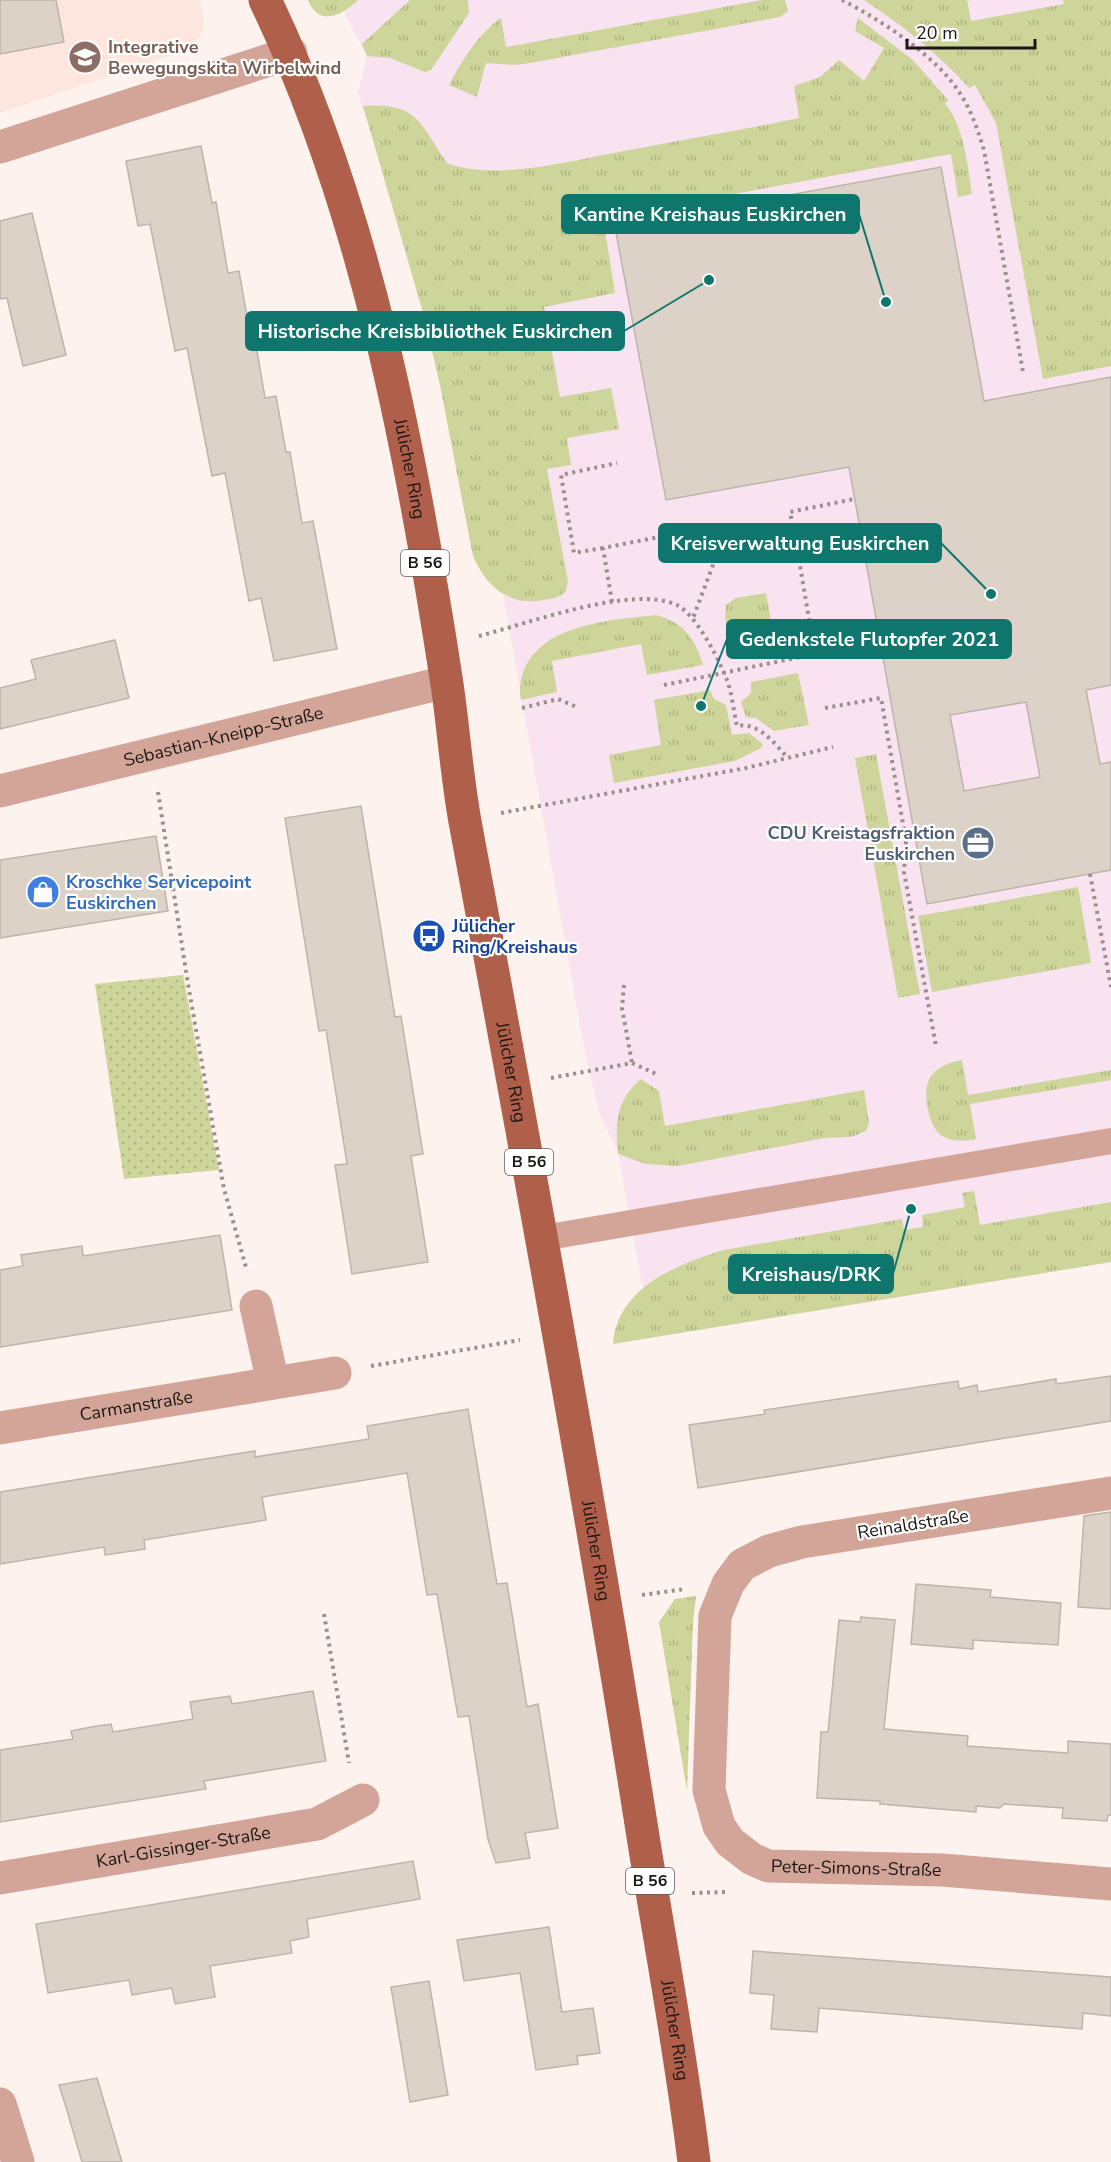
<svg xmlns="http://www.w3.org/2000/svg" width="1111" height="2162" viewBox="0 0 1111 2162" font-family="'Nunito Sans',sans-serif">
<defs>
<pattern id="grass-tufts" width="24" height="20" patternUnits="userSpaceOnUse" patternTransform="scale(1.5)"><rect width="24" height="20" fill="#cdd59a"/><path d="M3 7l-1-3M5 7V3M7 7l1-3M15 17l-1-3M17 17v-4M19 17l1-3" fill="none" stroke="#afb684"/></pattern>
<pattern id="park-dots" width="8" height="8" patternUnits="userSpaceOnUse" patternTransform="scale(1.5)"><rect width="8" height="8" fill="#cdd59a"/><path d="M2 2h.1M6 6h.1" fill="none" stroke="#afb684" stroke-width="1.8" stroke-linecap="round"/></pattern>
</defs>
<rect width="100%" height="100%" fill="#fdf2ed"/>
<!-- commercial -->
<path fill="#f9e3f1" d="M358 0H1111V1262L613 1344 620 1319 643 1289 618 1154 598 1109 583 1042 503 594 486 580 473 556 440 385 422 309 395 210 358 92 367 56 344 13Z"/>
<!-- built -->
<path fill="#fce6dd" d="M0 0H200L204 25 201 35 189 49 0 113Z"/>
<!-- grass -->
<g fill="url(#grass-tufts)">
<path d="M308 0H358C343 15 319 28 308 0Z"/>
<path d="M410 0H468L469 13 431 70 425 72 390 58 367 56 362 44Z"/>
<path d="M762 0H785L788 11 780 17 530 63 515 65 486 63 477 97 449 85C462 61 477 35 501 18L506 47Z"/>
<path d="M864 0H967L971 21 1064 4 1063 0H1111V366L1043 379 996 123 975 85 969 88C938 53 903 26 864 0Z"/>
<path d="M858 18 913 60 948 100 945 103C965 130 967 162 972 194L958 197 951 154 603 218 615 293 544 307 560 397 611 388 619 429 567 438 571 465 547 469 568 582 565 592C559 598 551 599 543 600 509 607 486 586 473 556L440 385 422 309 363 106C419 102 419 123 447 163 495 182 574 160 624 151 682 140 741 130 799 118L794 86 820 77 839 60 864 81 884 48 855 31Z"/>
<path d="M766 593 776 647 737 651C727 642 724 619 726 605L736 598Z"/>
<path d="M656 615C683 622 695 638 703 665L647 675 641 644 552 661 557 692 521 700C519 691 520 682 523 673 540 624 611 620 656 615Z"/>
<path d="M798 673 809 725 774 731 756 718 746 717 741 702 751 693V682Z"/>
<path d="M710 690 714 699 726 705 732 735 749 733 763 744 761 748 735 761 614 783 609 755 661 745 654 700Z"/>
<path d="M876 754 920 994 898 998 855 758Z"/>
<path d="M1078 887 1091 963 932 992 918 916Z"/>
<path d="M962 1060 968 1095 1111 1070V1080L970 1104 976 1139C948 1144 934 1138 928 1110 922 1080 931 1066 962 1060Z"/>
<path d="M641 1079 659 1091 665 1126 864 1090 869 1123 866 1131 851 1137 824 1138 678 1166 646 1164 618 1154C615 1124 616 1100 641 1079Z"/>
<path d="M974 1191 980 1225 1111 1202V1262L613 1344C617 1287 678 1264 724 1250L902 1219 904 1230 923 1227 922 1215 965 1207 962 1193Z"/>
<path d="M696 1596 693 1622 687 1791 659 1622 675 1599Z"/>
</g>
<!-- park -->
<path fill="url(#park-dots)" d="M183 975 219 1170 124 1179 95 984Z"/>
<!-- building -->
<g fill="#dcd2c8" stroke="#beb4aa" stroke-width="1.5" fill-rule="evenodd">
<path d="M0 0H56L64 42 0 54Z"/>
<path d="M201 146 212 203 216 202 228 273 239 271 249 328 253 327 265 398 276 396 286 452H290L302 523 313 521 337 649 274 661 261 598 249 601 225 473 212 476 187 348 175 351 150 224 138 226 126 161Z"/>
<path d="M941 167 984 401 1111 377V685L1086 690 1100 764 1111 762V870L927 904 849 467 666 500 615 227ZM1026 702 1040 777 964 791 950 715Z"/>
<path d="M32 213 66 355 23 366 7 298 0 299V221Z"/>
<path d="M115 640 129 698 0 729V688L36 679 31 660Z"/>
<path d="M361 806 395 1017 401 1016 423 1154 411 1156 428 1262 352 1274 335 1165 347 1164 326 1030 319 1031 285 818Z"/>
<path d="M156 836 168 911 0 938V860Z"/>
<path d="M220 1235 232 1310 0 1347V1270L23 1266 21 1255 82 1246 83 1256Z"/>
<path d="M1111 1376V1421L698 1488 689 1425 765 1414 764 1410 958 1381 959 1389 977 1385 978 1392 1056 1379V1384Z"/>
<path d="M468 1409 497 1584 507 1583 527 1707 538 1704 558 1828 525 1833 530 1858 496 1863 488 1839 469 1716 458 1717 437 1594 427 1595 407 1473 262 1497 266 1520 144 1540 145 1549 105 1555 104 1547 0 1564V1492L255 1451V1457L369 1439 367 1426Z"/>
<path d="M1111 1512V1609L1078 1607 1084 1516Z"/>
<path d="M916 1584 991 1590 990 1597 1061 1603 1058 1645 973 1640V1649L911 1644Z"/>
<path d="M861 1617 895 1620 884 1729 968 1736 967 1746 1068 1753V1741L1111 1744V1815H1108L1107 1821 1062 1818 1063 1808 1004 1804 1000 1808 976 1806V1812L880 1804V1801L817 1798 821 1732H828L839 1620 860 1622Z"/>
<path d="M313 1691 326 1761 204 1781 206 1789 0 1822V1750L73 1739 71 1731 91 1727 111 1724 113 1732 193 1719 190 1702 230 1696 232 1704Z"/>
<path d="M413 1861 420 1899 307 1919 309 1937 290 1941 292 1953 210 1966 215 1997 175 2004 172 1988 132 1995 129 1980 48 1993 36 1924Z"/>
<path d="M549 1927 562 2012 593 2008 600 2053 577 2056 578 2064 536 2070 520 1973 464 1981 457 1940Z"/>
<path d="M753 1951 1111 1977V2016L1083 2013 1082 2029 819 2008 817 2032 771 2029 774 1995 750 1993Z"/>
<path d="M429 1981 448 2095 410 2102 391 1987Z"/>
<path d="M97 2078 122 2162H82L66 2107 59 2085Z"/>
</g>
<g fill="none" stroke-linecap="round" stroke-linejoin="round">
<!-- path -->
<g stroke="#99908d" stroke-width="4" stroke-dasharray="3 4.5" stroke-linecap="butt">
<path d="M842 0C881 20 938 57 961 95 972 112 978 131 984 150L1023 372"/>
<path d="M603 548 574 553 561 475 617 463"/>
<path d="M716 557 796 542 790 512 854 499"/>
<path d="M612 602 603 548 710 527 716 557 693 618"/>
<path d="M479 636C527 624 632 584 677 605 695 614 716 654 724 673 732 689 733 709 737 726 759 722 774 743 787 757"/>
<path d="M664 685 815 654 796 542 859 530"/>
<path d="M522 708 558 699 579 708"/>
<path d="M825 708 881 698 906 841 904 872 936 1046"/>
<path d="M158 792 188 984 224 1189 247 1271"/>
<path d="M501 813 746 768 833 747"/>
<path d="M1090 874 1111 987"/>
<path d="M624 985 622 1008 632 1063"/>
<path d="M551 1078 632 1063 656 1074"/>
<path d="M371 1366 520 1340"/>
<path d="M642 1595 685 1589"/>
<path d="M324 1614 349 1763"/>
<path d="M692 1893 729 1892"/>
</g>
<!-- lane -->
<path stroke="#d3a598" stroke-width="26" d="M543 1238 1111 1141"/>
<!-- street -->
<g stroke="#d3a598" stroke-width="33">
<path d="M0 147 291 53"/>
<path id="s1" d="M0 791 446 682"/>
<path d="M256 1306 273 1383"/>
<path id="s2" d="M0 1428 335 1373"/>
<path id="s3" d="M1111 1493 802 1542 769 1551 742 1565 728 1584 715 1616 709 1790 719 1826 730 1842 752 1859 768 1866 942 1870 1111 1884"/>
<path id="s4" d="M0 1878 317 1824 363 1800"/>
<path d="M0 2104 18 2162"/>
</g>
<!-- primary -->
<path stroke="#b05f4b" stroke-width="33" id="s5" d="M265 0C366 210 412 455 447 684 454 732 457 780 466 827 527 1155 587 1482 639 1811 657 1928 680 2045 694 2162"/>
</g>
<!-- icons -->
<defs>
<g id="school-disc" transform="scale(1.725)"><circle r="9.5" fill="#8d6e63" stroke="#fff"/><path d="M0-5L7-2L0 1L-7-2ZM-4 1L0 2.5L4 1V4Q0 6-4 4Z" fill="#fff"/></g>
<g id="office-disc" transform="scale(1.725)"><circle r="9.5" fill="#5c6f8a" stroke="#fff"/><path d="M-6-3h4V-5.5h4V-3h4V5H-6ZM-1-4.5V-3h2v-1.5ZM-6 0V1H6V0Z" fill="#fff"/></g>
<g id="shop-disc" transform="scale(1.725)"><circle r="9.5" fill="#3f7fe0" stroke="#fff"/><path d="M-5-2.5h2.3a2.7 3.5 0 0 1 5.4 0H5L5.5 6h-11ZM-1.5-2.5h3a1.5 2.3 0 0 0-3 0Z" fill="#fff"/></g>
<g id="bus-disc" transform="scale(1.725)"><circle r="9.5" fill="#1a4fb4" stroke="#fff"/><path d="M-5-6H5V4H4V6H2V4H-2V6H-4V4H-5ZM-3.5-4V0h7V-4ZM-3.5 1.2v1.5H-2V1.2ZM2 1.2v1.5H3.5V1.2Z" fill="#fff"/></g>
</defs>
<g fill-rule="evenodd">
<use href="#school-disc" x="85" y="57"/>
<use href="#office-disc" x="978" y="843"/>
<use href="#shop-disc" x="43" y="892"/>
<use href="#bus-disc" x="429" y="936"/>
</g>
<g text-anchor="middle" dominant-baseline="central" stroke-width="4.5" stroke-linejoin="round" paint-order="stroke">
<!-- shield labels -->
<g fill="#fff" stroke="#605d5b" stroke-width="1.5">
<rect x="401" y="550" width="48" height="26" rx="4.5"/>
<rect x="505" y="1149" width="48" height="26" rx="4.5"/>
<rect x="626" y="1868" width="48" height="26" rx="4.5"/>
</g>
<g font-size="16" font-weight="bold" fill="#1c1715">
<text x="425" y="563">B 56</text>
<text x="529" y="1162">B 56</text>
<text x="650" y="1881">B 56</text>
</g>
<!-- education labels -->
<g font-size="18" font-weight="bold" fill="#785e54" stroke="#fff" text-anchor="start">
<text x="108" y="47">Integrative<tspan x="108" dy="21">Bewegungskita Wirbelwind</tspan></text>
</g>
<!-- street labels -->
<g font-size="18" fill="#1c1715" stroke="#fff">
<text stroke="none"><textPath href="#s5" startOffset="492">Jülicher Ring</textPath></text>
<text stroke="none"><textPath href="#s1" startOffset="230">Sebastian-Kneipp-Straße</textPath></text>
<text stroke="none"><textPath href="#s5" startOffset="1104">Jülicher Ring</textPath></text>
<text stroke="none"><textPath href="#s2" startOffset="138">Carmanstraße</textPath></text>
<text transform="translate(913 1524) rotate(-9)">Reinaldstraße</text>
<text stroke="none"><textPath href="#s5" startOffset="1590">Jülicher Ring</textPath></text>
<text stroke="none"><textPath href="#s4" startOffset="186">Karl-Gissinger-Straße</textPath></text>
<text stroke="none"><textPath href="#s3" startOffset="800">Peter-Simons-Straße</textPath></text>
<text stroke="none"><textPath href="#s5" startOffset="2076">Jülicher Ring</textPath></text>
</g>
<!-- service labels -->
<g font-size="18" font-weight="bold" fill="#4e5e75" stroke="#fff" text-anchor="end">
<text x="955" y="833">CDU Kreistagsfraktion<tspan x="955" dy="21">Euskirchen</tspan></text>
</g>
<!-- shop labels -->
<g font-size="18" font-weight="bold" fill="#366cbe" stroke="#fff" text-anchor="start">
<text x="66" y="882">Kroschke Servicepoint<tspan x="66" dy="21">Euskirchen</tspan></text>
</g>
<!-- transit labels -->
<g font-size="18" font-weight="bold" fill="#164399" stroke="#fff" text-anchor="start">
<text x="452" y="926">Jülicher<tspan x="452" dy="21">Ring/Kreishaus</tspan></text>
</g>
</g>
<!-- callouts -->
<path fill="none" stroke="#0f766e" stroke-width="2" d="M886 302L859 214M709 280L624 331M991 594L941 543M701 706L727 639M911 1209L893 1274"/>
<g fill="#0f766e" stroke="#fff" stroke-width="2">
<circle cx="886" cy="302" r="6"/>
<circle cx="709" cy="280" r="6"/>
<circle cx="991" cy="594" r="6"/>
<circle cx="701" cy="706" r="6"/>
<circle cx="911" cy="1209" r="6"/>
</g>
<g fill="#0f766e" stroke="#0f766e" stroke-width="2">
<rect x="562" y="195" width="297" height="38" rx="6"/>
<rect x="246" y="312" width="378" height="38" rx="6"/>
<rect x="659" y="524" width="282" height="38" rx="6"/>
<rect x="727" y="620" width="284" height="38" rx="6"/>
<rect x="729" y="1255" width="164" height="38" rx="6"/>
</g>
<g font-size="20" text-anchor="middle" font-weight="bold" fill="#fff">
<text x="710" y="221">Kantine Kreishaus Euskirchen</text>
<text x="435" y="338">Historische Kreisbibliothek Euskirchen</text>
<text x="800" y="550">Kreisverwaltung Euskirchen</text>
<text x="869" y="646">Gedenkstele Flutopfer 2021</text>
<text x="811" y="1281">Kreishaus/DRK</text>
</g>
<!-- scale -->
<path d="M907 39v9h128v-9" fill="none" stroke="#1c1715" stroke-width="3"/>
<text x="916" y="39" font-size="18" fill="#1c1715" stroke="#ffffff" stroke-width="4.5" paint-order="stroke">20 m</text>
</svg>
